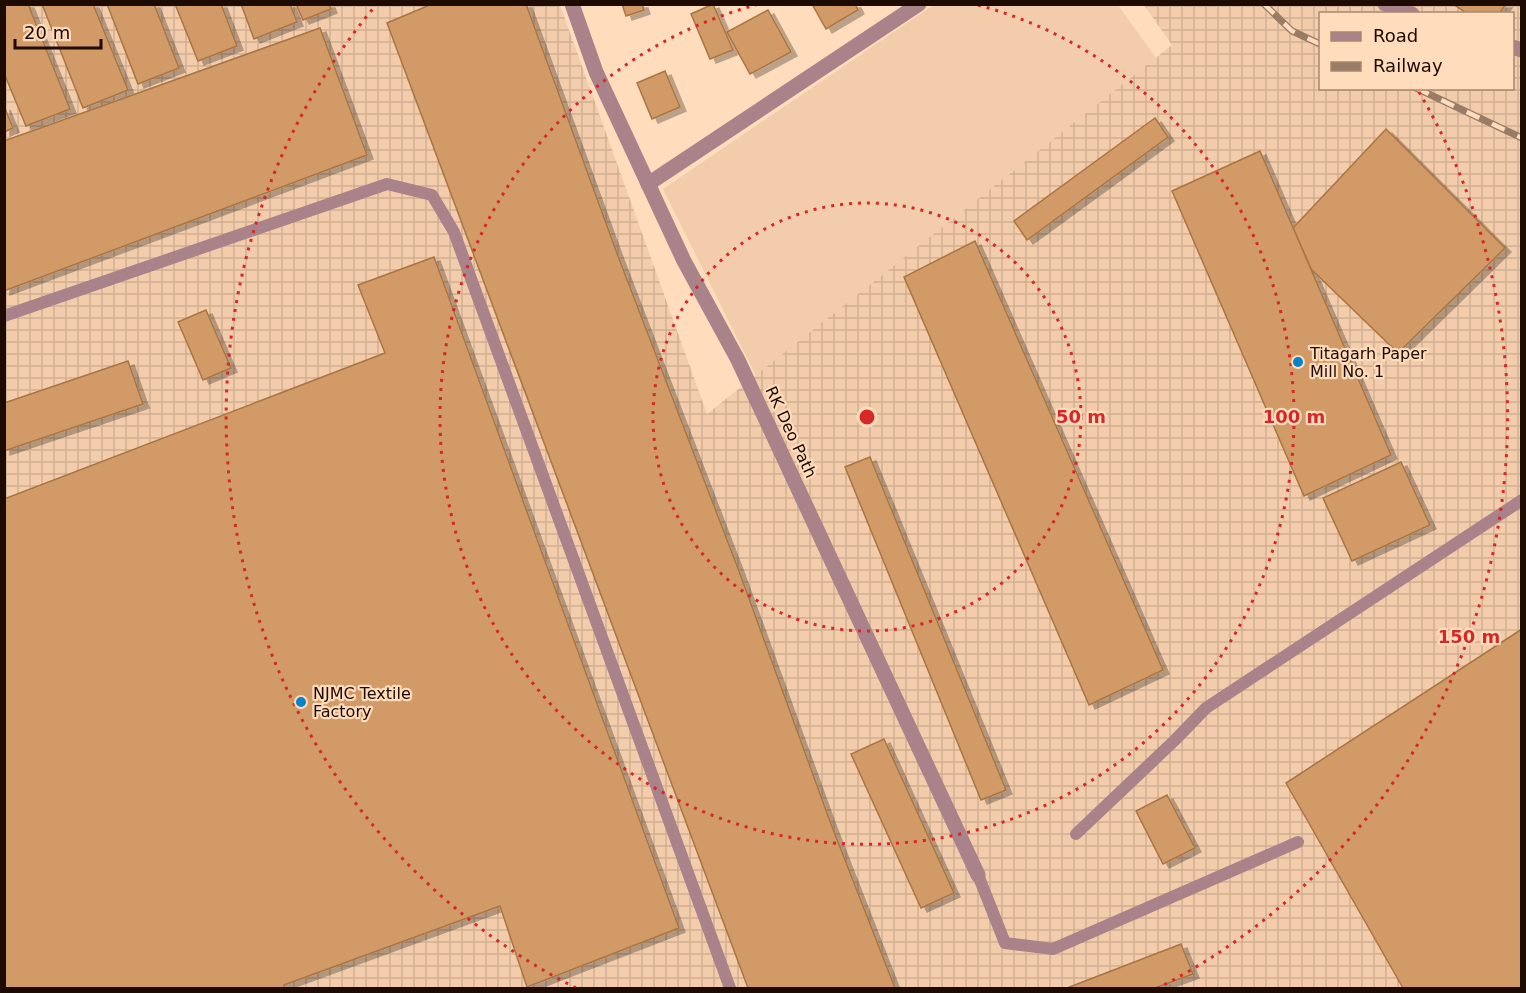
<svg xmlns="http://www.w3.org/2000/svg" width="1526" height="993" viewBox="0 0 1526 993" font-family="'DejaVu Sans',sans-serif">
<defs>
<pattern id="industrial-grid" width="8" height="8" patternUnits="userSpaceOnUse" patternTransform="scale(1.5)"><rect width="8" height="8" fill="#f3cdab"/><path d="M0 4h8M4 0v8" fill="none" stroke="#d0af91"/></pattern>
<filter id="shadow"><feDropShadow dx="6" dy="4" stdDeviation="0" flood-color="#0004"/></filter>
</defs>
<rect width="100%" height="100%" fill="#ffdcbc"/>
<!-- built -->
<path fill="#f3cdab" d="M935 4 1118 5 1156 58 756 376 663 189Z"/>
<!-- industrial -->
<path fill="url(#industrial-grid)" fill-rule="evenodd" d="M5 5H560L707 414 1172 45 1144 5H1521V988H5ZM1320 14H1512V88H1320Z"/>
<!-- building -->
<g fill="#d19a66" stroke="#a97542" stroke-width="1.5" filter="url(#shadow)">
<path d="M4 4H28L70 109 26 126 4 73Z"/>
<path d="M42 4H93L128 90 83 108Z"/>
<path d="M107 4H154L179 68 138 84Z"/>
<path d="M175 4H221L237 46 198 61Z"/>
<path d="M241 4H290L297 22 254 39Z"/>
<path d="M296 4H329L331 9 303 20Z"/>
<path d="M432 4H526L618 256 739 571 831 824 895 988H748L387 23Z"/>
<path d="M622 4H642L644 10 626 16Z"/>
<path d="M713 4 733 50 710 59 691 14Z"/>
<path d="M812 4H855L858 10 826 29Z"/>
<path d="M1453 4H1506L1499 14H1468Z"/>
<path d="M768 10 791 52 750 74 727 32Z"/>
<path d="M320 28 367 155 4 291V141Z"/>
<path d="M665 71 680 107 652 119 637 83Z"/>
<path d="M4 106 13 128 4 132Z"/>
<path d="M1155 118 1168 137 1027 240 1014 221Z"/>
<path d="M1386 129 1505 248 1398 353 1311 269 1293 228Z"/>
<path d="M1260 151 1391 455 1304 496 1172 191Z"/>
<path d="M975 241 1163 670 1089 705 904 277Z"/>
<path d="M434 257 679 928 527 987 500 906 284 985 285 988H4V499L385 353 358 285Z"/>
<path d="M206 310 231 368 203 380 178 322Z"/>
<path d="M128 361 143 404 4 451V403Z"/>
<path d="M870 457 1006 790 981 800 845 467Z"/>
<path d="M1401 462 1430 525 1352 561 1323 498Z"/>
<path d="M1522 629V988H1403L1286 783Z"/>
<path d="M884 739 954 893 921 908 851 754Z"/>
<path d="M1167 795 1195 848 1163 864 1136 811Z"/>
<path d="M1181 944 1193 974 1155 988H1067Z"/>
</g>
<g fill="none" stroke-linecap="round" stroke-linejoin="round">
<!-- service -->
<g stroke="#a9828a" stroke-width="12">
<path d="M4 316 387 184 432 195 454 232 730 988"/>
<path d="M1076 834 1175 740 1206 708 1522 500"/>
<path d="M978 875 1005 943 1053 949 1298 842"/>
</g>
<!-- minor -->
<g stroke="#a9828a" stroke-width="15">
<path d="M572 4 596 72 684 261 738 360 978 875"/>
<path d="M1385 4 1412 14"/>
<path d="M1512 47 1522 50"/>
<path d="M648 184 919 4"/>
</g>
<!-- rail casing -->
<g stroke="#987c66" stroke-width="7">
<g id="rail">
<path d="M1264 4 1292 31 1320 44"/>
<path d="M1416 88 1522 138"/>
</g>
</g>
<!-- rail -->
<use href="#rail" stroke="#ffdcbc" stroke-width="4.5" stroke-dasharray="14" stroke-linecap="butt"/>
</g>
<!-- distance rings -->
<g fill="none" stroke="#d62828" stroke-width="3" stroke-dasharray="3 6">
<circle cx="867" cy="417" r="214"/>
<path d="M978 5A427 427 0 1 1 756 5"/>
<path d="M576 988A641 641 0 0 1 376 5M1419 92A641 641 0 0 1 1158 988"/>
</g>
<!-- markers -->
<g fill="#0583cb" stroke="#ffdcbc" stroke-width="2">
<circle cx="1298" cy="362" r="6"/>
<circle cx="301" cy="702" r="6"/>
</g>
<g text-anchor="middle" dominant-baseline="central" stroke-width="4.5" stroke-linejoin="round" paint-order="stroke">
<!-- poi labels -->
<g font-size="16" fill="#1d0a00" stroke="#ffdcbc" text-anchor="start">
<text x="1310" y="353">Titagarh Paper<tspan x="1310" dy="18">Mill No. 1</tspan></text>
<text x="313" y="693">NJMC Textile<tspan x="313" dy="18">Factory</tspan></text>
</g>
<!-- street labels -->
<g font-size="16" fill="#1d0a00" stroke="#ffdcbc">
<text transform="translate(791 432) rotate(65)">RK Deo Path</text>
</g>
</g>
<circle cx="867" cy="417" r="9" fill="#d62828" stroke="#ffdcbc" stroke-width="3"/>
<g font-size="18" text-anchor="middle" font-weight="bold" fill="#d62828" stroke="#ffdcbc" stroke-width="4.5" stroke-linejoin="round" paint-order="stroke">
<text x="1081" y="423">50 m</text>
<text x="1294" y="423">100 m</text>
<text x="1469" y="643">150 m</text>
</g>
<!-- border -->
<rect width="1526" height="993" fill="none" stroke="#1d0a00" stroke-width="12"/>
<!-- legend -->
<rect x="1319" y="12" width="195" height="78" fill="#ffdcbc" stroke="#a58871" stroke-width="1.5"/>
<rect x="1331" y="32" width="30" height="9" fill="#a9828a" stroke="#a58871" stroke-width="1.5"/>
<text x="1373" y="42" font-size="18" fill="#1d0a00">Road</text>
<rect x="1331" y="62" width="30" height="9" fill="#987c66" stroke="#a58871" stroke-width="1.5"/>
<text x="1373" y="72" font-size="18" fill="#1d0a00">Railway</text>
<!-- scale -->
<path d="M15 39v9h86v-9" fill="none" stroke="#1d0a00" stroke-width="3"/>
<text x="24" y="39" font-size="18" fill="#1d0a00" stroke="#ffdcbc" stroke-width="4.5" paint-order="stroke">20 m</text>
</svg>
